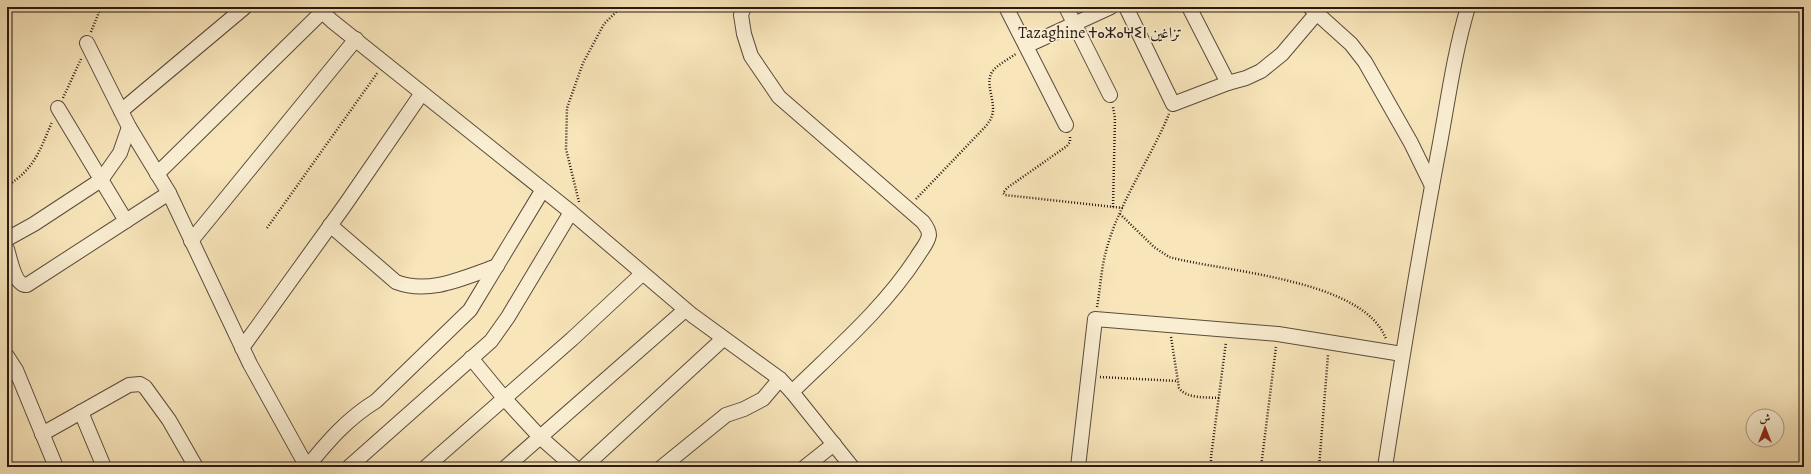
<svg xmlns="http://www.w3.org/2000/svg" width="1811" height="474" viewBox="0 0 1811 474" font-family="Alegreya,Amiri,'Noto Sans Tifinagh',serif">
<rect width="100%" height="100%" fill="#f8e5ba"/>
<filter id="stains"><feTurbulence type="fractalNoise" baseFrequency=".005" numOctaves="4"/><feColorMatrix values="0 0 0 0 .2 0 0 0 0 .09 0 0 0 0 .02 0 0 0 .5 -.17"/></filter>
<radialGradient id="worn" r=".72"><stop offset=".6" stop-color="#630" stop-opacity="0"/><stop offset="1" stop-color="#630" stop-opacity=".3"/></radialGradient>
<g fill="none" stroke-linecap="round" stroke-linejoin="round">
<!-- minor casing -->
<g stroke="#5b4c3c" stroke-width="16">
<g id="minor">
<path d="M317 7 332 21 571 212 692 315 780 379 792 392 852 467"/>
<path d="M744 7 741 15 744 34 751 56 779 97 923 222C926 226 929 230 929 235 928 243 921 250 917 257 884 308 836 349 792 392"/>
<path d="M1006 7 1066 125"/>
<path d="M1066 7 1110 95"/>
<path d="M1126 7 1173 104 1228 83 1246 78 1261 71 1282 54 1316 14"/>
<path d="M1189 7 1228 83"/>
<path d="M1311 8 1351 44 1365 62 1411 143 1432 186"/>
<path d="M87 43 129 127 169 193 250 364 307 467"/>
<path d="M1026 46 1111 7"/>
<path d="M58 108 126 221"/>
<path d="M121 111 245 7"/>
<path d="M157 174 323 11"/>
<path d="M330 225 396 282C430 295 465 277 497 266"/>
<path d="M7 239 34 224 101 180 120 153 129 127"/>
<path d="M191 241 356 39"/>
<path d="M7 249C10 259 15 286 27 285L169 193"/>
<path d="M242 348 345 205 422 93"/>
<path d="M7 356 16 370 56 467"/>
<path d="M471 358 504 398 540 437 574 467"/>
<path d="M81 412 104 467"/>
<path d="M42 434 129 385 140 384 145 387 169 420 196 467"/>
<path d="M307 467C329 440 347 419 376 401L470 310 542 191"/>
<path d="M349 467 491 341 508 317 571 212"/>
<path d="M426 467 572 339 642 274"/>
<path d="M506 467 685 310"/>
<path d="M584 467 723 339"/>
<path d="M662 467 726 415 744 409 763 399 780 379"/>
<path d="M805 467 834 444"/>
<path d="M1078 467 1095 319 1278 334 1402 354"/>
<path d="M1385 467C1401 364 1418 261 1437 159 1447 108 1453 57 1468 7"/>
</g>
</g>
<!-- path -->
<g stroke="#271912" stroke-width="2.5" stroke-dasharray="1 2" stroke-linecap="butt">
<path d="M91 32 101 7"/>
<path d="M63 98 81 59"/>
<path d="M1070 137V142L1067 146 1007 188 1003 193 1005 195 1123 208"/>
<path d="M7 186C35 168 39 152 52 122"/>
<path d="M916 199 986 126C988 123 990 121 991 118 998 104 984 85 992 72 998 64 1009 59 1017 53"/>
<path d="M579 202 566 149 567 108 583 63 604 24 621 7"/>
<path d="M1113 207 1115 118 1113 107"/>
<path d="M1120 214 1154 247 1169 257C1224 272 1364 279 1386 339"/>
<path d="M267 228 378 72"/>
<path d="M1097 307C1100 290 1101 272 1105 255 1117 205 1149 162 1169 114"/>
<path d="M1171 337 1179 388C1187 399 1206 397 1219 398"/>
<path d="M1100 377 1178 381"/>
<path d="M1211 467V457L1226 342"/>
<path d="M1261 467 1276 347"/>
<path d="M1319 467 1328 355"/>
</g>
<!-- minor -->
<use href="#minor" stroke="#faeed2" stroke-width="14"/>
</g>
<g text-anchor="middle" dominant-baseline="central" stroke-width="3.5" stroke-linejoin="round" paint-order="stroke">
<!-- quarter labels -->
<g font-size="16" fill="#271912" stroke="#faeed2">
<text x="1100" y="33">Tazaghine ⵜⴰⵣⴰⵖⵉⵏ تزاغين</text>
</g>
</g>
<!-- margin -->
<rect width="1811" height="474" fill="none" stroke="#f8e5ba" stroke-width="24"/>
<rect x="8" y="8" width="1795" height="458" fill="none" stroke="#271912" stroke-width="2"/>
<rect x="12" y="12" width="1787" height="450" fill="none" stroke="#271912"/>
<!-- north arrow -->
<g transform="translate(1765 428)"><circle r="19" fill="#faeed2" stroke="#a69985"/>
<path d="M0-3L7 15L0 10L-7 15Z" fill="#8f2418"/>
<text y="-6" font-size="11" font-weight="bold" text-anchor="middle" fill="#271912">ش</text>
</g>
<rect width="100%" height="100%" filter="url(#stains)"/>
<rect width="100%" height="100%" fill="url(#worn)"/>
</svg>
